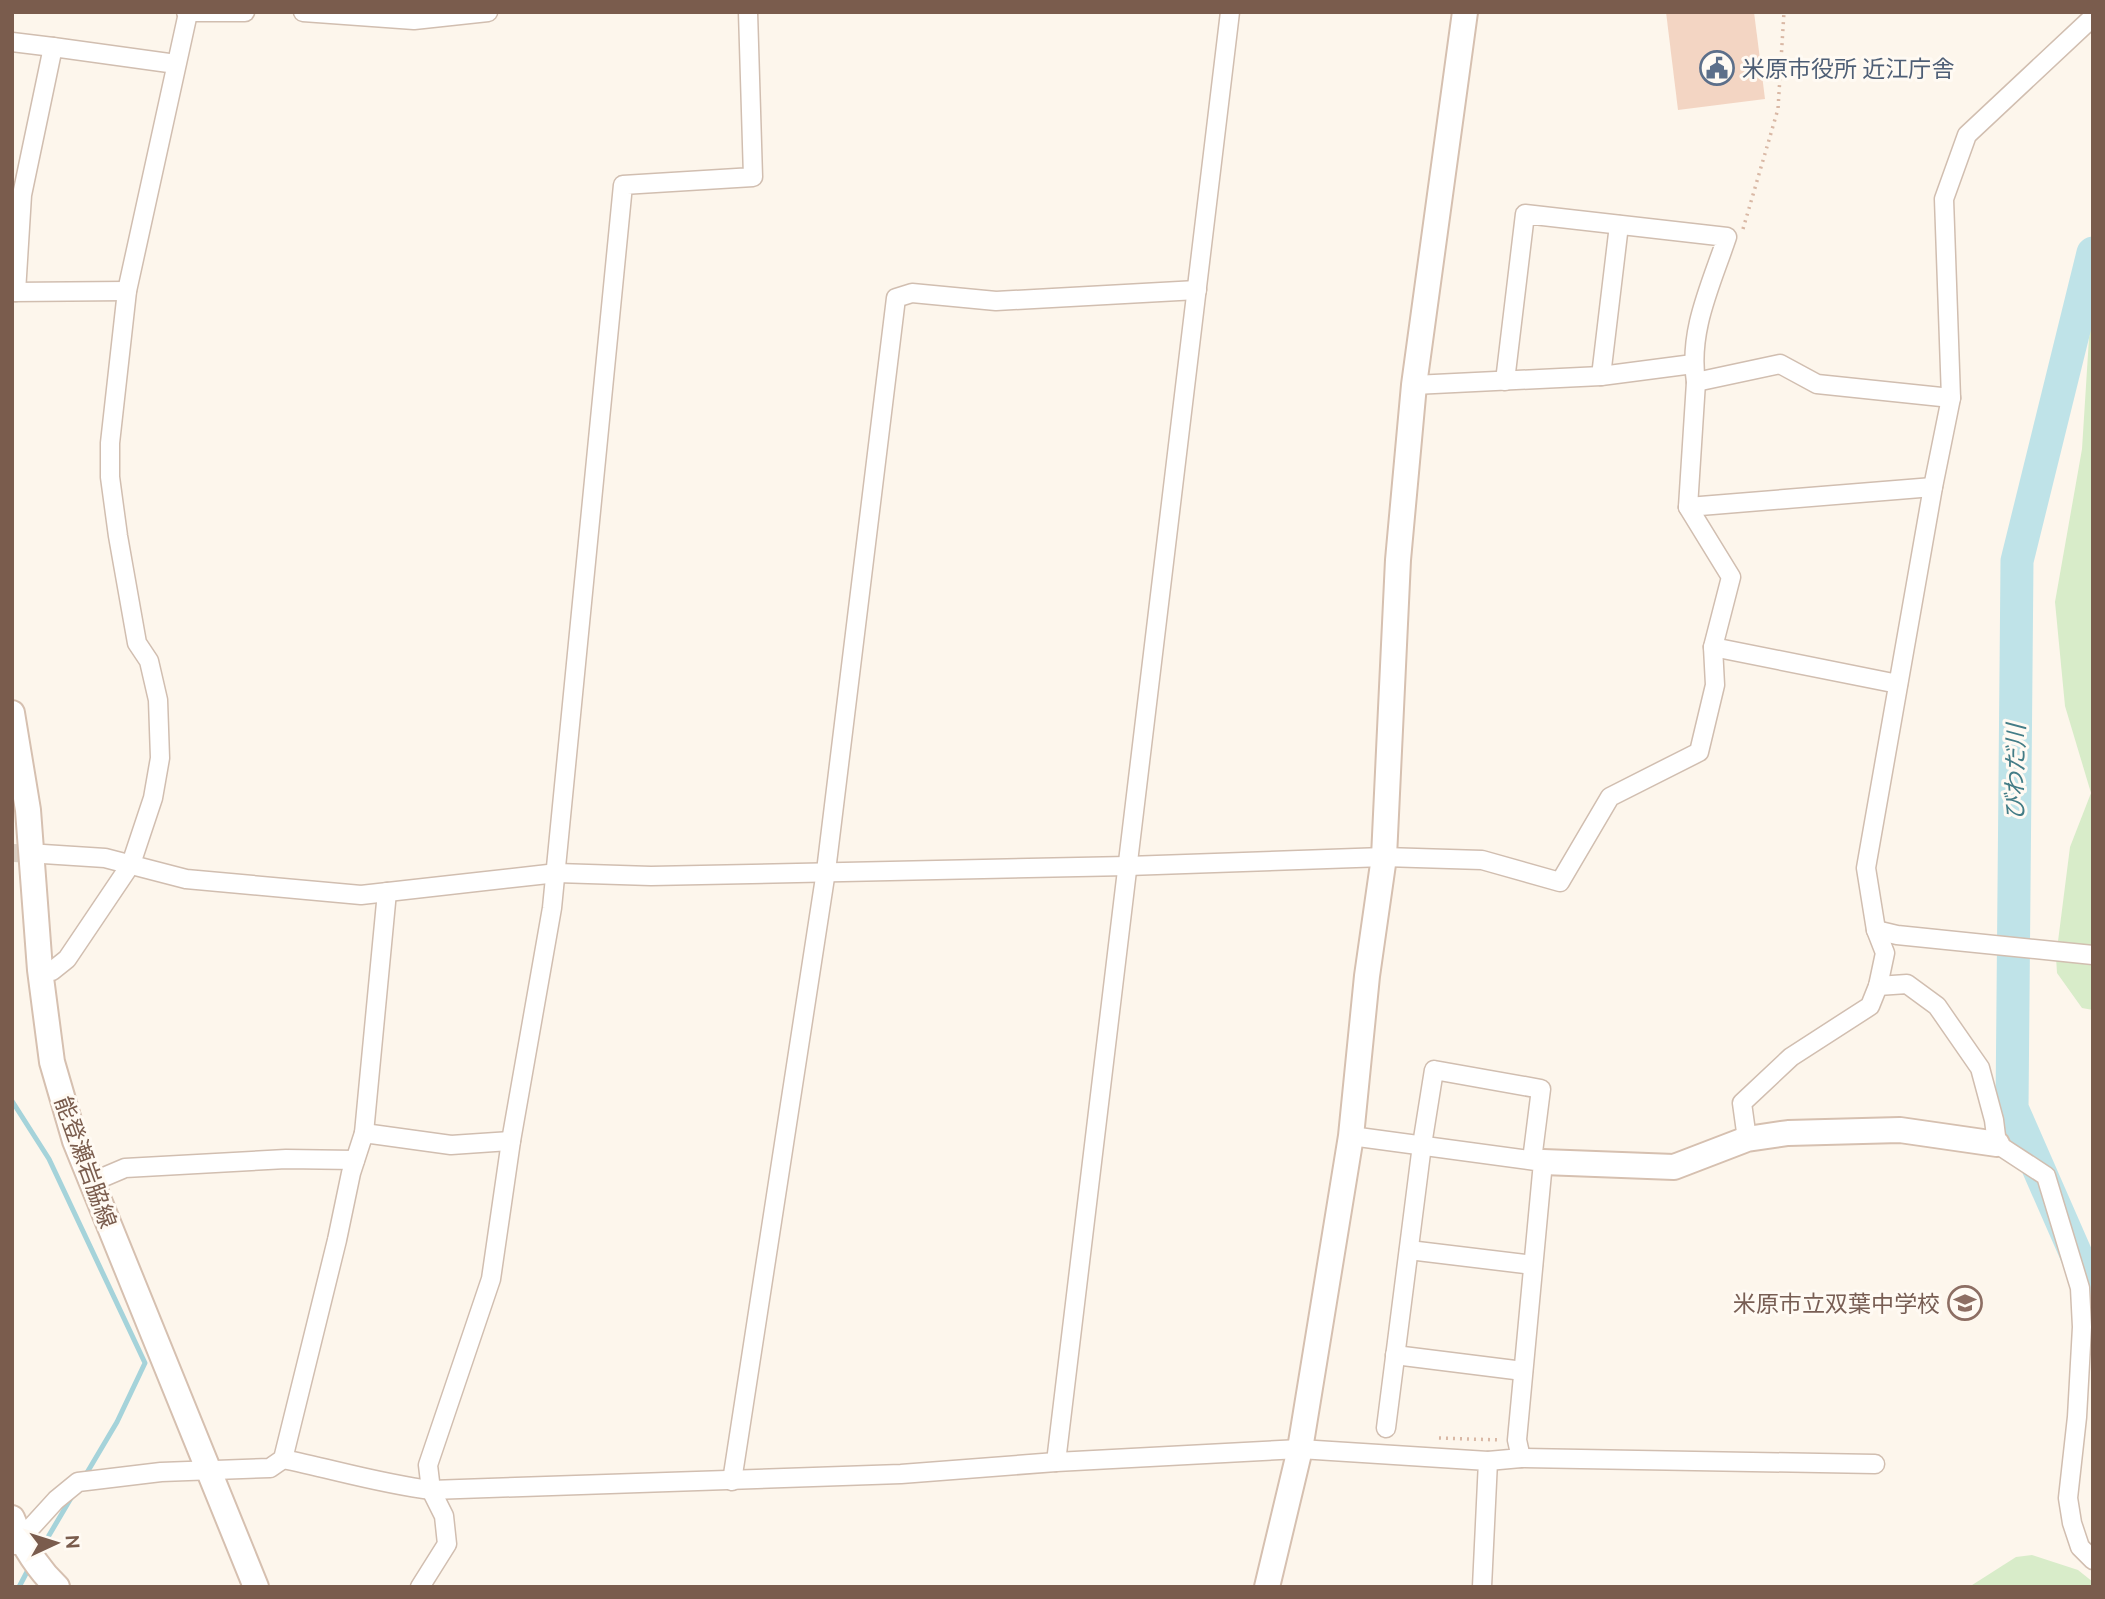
<svg xmlns="http://www.w3.org/2000/svg" width="2105" height="1599" viewBox="0 0 2105 1599" font-family="Ubuntu,'Noto Sans JP',sans-serif">
<rect width="100%" height="100%" fill="#fdf6ec"/>
<!-- green -->
<g fill="#d8ecc9">
<path d="M2093 311V1010L2082 1008 2057 973 2056 957 2070 847 2091 793 2065 706 2055 602 2082 449 2089 338Z"/>
<path d="M2032 1555 2078 1570 2093 1582V1587H1969L2016 1557Z"/>
</g>
<g fill="none" stroke-linecap="round" stroke-linejoin="round">
<!-- stream -->
<g stroke="#a5d3da" stroke-width="5">
<path d="M12 1101 49 1159 145 1363 117 1422 85 1476"/>
<path d="M38 1554 74 1493"/>
<path d="M19 1587 29 1568"/>
</g>
<!-- river -->
<path stroke="#bfe3e8" stroke-width="33" d="M2093 253 2017 561 2012 1108 2086 1277 2093 1281"/>
</g>
<!-- building -->
<path fill="#f3d5c3" d="M1666 12H1754L1765 99 1678 110Z"/>
<g fill="none" stroke-linecap="round" stroke-linejoin="round">
<!-- street-tunnel -->
<path stroke="#dcd0c4" stroke-width="18" stroke-dasharray="18 9" stroke-linecap="butt" d="M12 853 43 854"/>
<!-- street casing -->
<g stroke="#d1beb0" stroke-width="21">
<g id="street">
<path d="M186 12H245"/>
<path d="M303 12 414 20 488 12"/>
<path d="M1230 12 1056 1462 1300 1449 1488 1461 1482 1587"/>
<path d="M12 42 53 47"/>
<path d="M12 292 127 291"/>
<path d="M16 292 22 195 53 47 176 64"/>
<path d="M1601 376 1619 225"/>
<path d="M1696 382 1780 364 1817 384 1951 398"/>
<path d="M1414 385 1601 376 1693 364"/>
<path d="M1688 507 1933 487"/>
<path d="M1713 647 1898 684"/>
<path d="M43 854 105 858 186 879 361 895 557 873 651 876 1128 866 1384 857 1482 860 1560 882 1610 797 1699 752 1715 685 1713 647 1731 577 1688 507 1696 382C1688 331 1711 285 1727 237L1525 214 1505 381"/>
<path d="M1876 930 1897 935 2093 955"/>
<path d="M40 970 52 971 67 959 131 864 153 798 160 758 158 700 149 661 137 643 118 536 110 477V443L127 291 188 13"/>
<path d="M1878 986 1907 984 1937 1006 1980 1068 1994 1120 1997 1144 2046 1176 2080 1288 2082 1327 2077 1417 2068 1498 2072 1523 2080 1547 2093 1560"/>
<path d="M364 1133 387 892"/>
<path d="M1351 1136 1543 1162 1517 1440 1521 1458 1488 1461"/>
<path d="M1747 1139 1742 1103 1791 1057 1870 1006 1878 986 1885 953 1876 930 1866 868 1933 487 1951 398 1944 199 1967 135 2093 17"/>
<path d="M92 1182 125 1168 286 1159 355 1160"/>
<path d="M1409 1250 1533 1265"/>
<path d="M1395 1355 1523 1371"/>
<path d="M1386 1428 1422 1145 1434 1070 1541 1089 1532 1160"/>
<path d="M1521 1458 1875 1464"/>
<path d="M283 1459C332 1469 381 1484 431 1490L901 1474 1056 1462"/>
<path d="M732 1481 826 871 896 298 912 293 996 301 1197 290"/>
<path d="M15 1545 56 1500 78 1482 161 1472 270 1468 283 1459 337 1240 351 1173 364 1133 451 1145 511 1141"/>
<path d="M420 1587 447 1544 444 1516 431 1490 428 1465 491 1279 511 1141 552 908 623 185 753 177 748 12"/>
</g>
</g>
<!-- secondary casing -->
<g stroke="#d6c0b0" stroke-width="28">
<g id="secondary">
<path d="M12 713 28 810 40 970 52 1062 75 1141 256 1587"/>
<path d="M1543 1162 1674 1167 1747 1139 1788 1133 1900 1130 1997 1144"/>
<path d="M12 1518C22 1543 37 1568 57 1587"/>
<path d="M1267 1587 1300 1449 1351 1136 1367 976 1384 857 1398 560 1414 385 1465 12"/>
</g>
</g>
<!-- path -->
<g stroke="#d9b8a5" stroke-width="3.5" stroke-dasharray="2 5" stroke-linecap="butt">
<path d="M1743 229 1778 109 1784 12"/>
<path d="M1439 1438 1501 1440"/>
</g>
<!-- street -->
<use href="#street" stroke="#fff" stroke-width="18"/>
<!-- secondary -->
<use href="#secondary" stroke="#fff" stroke-width="24"/>
</g>
<!-- icons -->
<defs>
<g id="civic-ring" transform="scale(1.75)"><circle r="9.5" fill="#fffaf3" stroke="#5c6f8a" stroke-width="1.5"/><path d="M-.6-6.5H3V-4.5H.6V-3L4-1V1h2V6H-6V1h2V-1L-.6-3ZM-1.2 2.5V6h2.4V2.5Z" fill="#5c6f8a"/></g>
<g id="school-ring" transform="scale(1.75)"><circle r="9.5" fill="#fffaf3" stroke="#8d6e63" stroke-width="1.5"/><path d="M0-5L7-2L0 1L-7-2ZM-4 1L0 2.5L4 1V4Q0 6-4 4Z" fill="#8d6e63"/></g>
</defs>
<g fill-rule="evenodd">
<use href="#civic-ring" x="1717" y="68"/>
<use href="#school-ring" x="1965" y="1303"/>
</g>
<g text-anchor="middle" dominant-baseline="central" stroke-width="6" stroke-linejoin="round" paint-order="stroke">
<!-- service labels -->
<g font-size="23" fill="#4e5e75" stroke="#fffaf3" text-anchor="start">
<text x="1742" y="68">米原市役所 近江庁舎</text>
</g>
<!-- street labels -->
<g font-size="23" fill="#7a5c4d" stroke="#fffaf3">
<text transform="translate(86 1162) rotate(70)">能登瀬岩脇線</text>
</g>
<!-- education labels -->
<g font-size="23" fill="#785e54" stroke="#fffaf3" text-anchor="end">
<text x="1940" y="1303">米原市立双葉中学校</text>
</g>
<!-- water labels -->
<g font-size="24" font-style="italic" fill="#437c86" stroke="#fffaf3">
<text transform="translate(2015 772) rotate(-89)">びわだ川</text>
</g>
</g>
<!-- border -->
<rect width="2105" height="1599" fill="none" stroke="#7a5c4d" stroke-width="28"/>
<!-- north arrow -->
<g transform="translate(56 1543) rotate(86)" stroke="#fffaf3" stroke-width="5" paint-order="stroke">
<path d="M0-5L12 26L0 18L-12 26Z" fill="#7a5c4d"/>
<text y="-10" font-size="19" font-weight="bold" text-anchor="middle" fill="#7a5c4d">N</text>
</g>
</svg>
